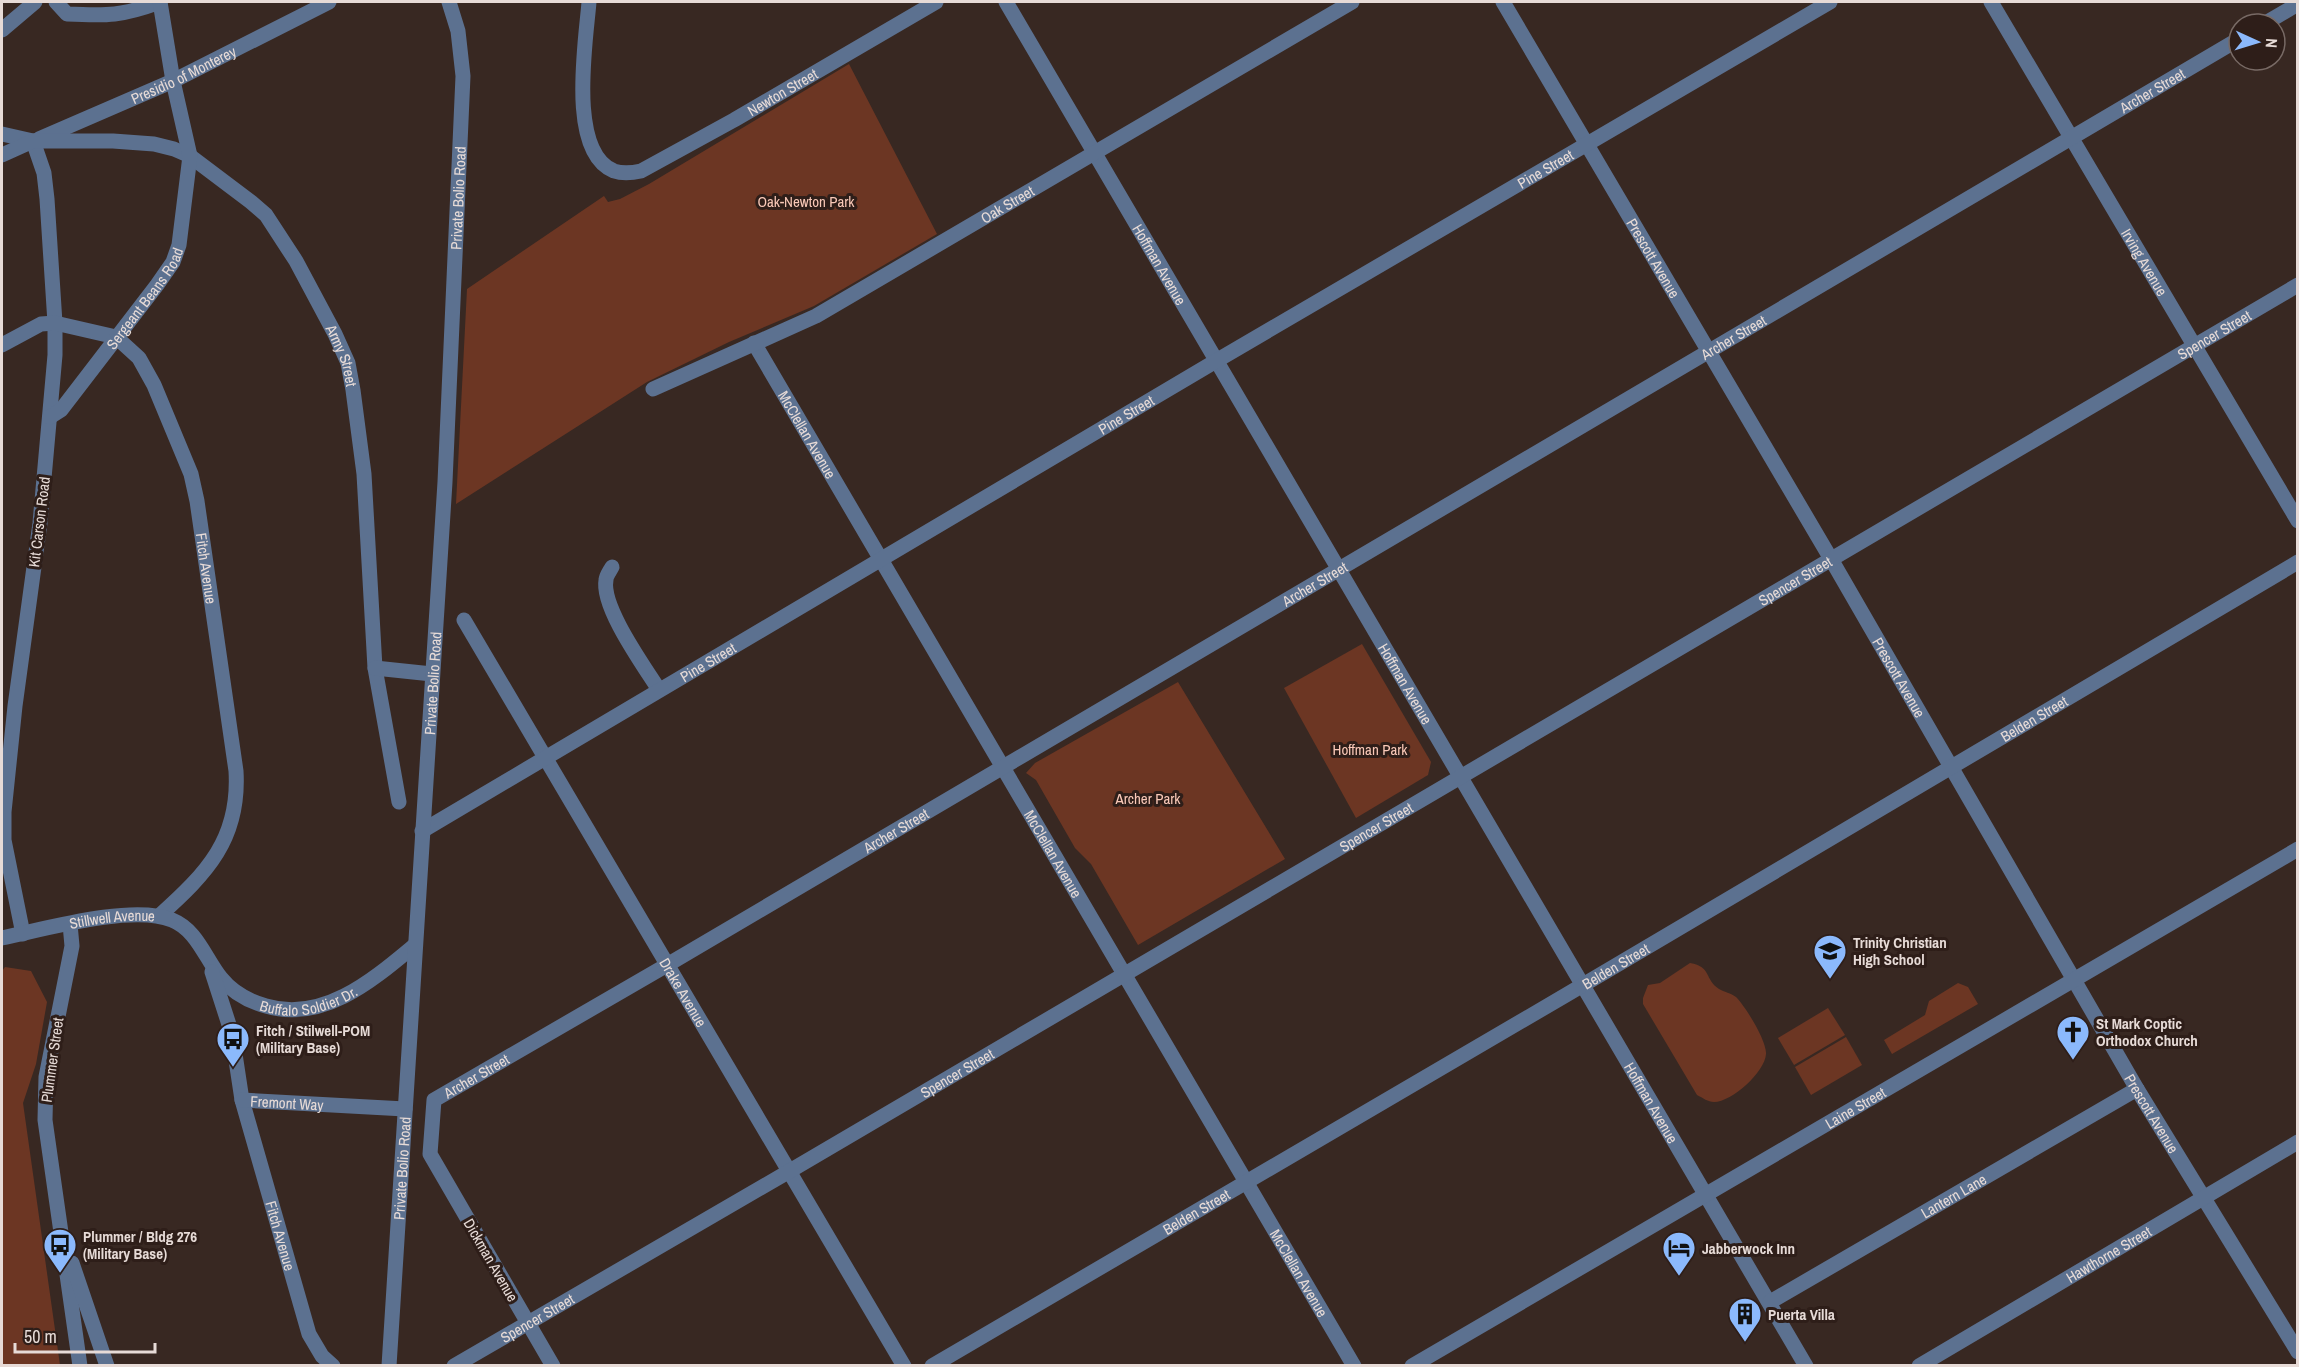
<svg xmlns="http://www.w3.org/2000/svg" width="2299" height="1367" viewBox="0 0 2299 1367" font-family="'Archivo Narrow',sans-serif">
<rect width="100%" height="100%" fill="#382822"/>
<!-- green -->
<g fill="#6c3623">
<path d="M849 64 937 234 814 306 729 342 647 382 456 504 467 289 604 196 608 202 620 199 649 184Z"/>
<path d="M1362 644 1431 762 1428 775 1356 818 1284 688Z"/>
<path d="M1178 682 1285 859 1138 945 1091 864 1075 848 1036 780 1026 773 1035 763Z"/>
<path d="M1690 963C1712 967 1704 979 1719 989 1724 992 1731 993 1736 997 1745 1006 1767 1041 1766 1054 1765 1072 1732 1102 1714 1102 1708 1102 1703 1098 1697 1095L1643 1004V998L1648 985 1660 983Z"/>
<path d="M5 967 31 971 47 1002 36 1064 23 1103 60 1365H2V971Z"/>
<path d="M1958 983 1968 987 1978 1004 1892 1054 1884 1040 1925 1015 1929 1001Z"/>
<path d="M1828 1008 1845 1035 1794 1065 1778 1038Z"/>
<path d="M1846 1037 1862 1065 1811 1095 1795 1067Z"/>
</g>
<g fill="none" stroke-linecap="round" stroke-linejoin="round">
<!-- minor -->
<g stroke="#5c7190" stroke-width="15">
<path d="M56 2 67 14C108 16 122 16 160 2"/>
<path id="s1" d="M589 2C586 41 567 152 614 171 623 174 632 173 641 171L734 120 936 2"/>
<path id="s2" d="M1006 2 1806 1366"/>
<path id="s3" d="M1503 2 1831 559 2137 1089 2298 1352"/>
<path id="s4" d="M1991 2 2298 521"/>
<path d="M2264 24 2298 4"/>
<path d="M2 30 35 2"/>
<path d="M2 134 33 141 44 173 47 199 55 323V355L40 523 15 706 4 812V840L23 934"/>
<path id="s5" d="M39 139 173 81 329 2"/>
<path id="s6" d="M2 155 33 141H113L154 144 174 149 190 156 251 202 266 215 296 261 335 334 348 363 353 390 364 474 375 668 399 802"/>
<path id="s7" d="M754 343 1354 1366"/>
<path id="s8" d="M2 345 41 324 55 323 116 337 139 358 154 385 191 474 197 501 236 771C240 839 207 873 159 916"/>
<path id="s9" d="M653 389 816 316 1352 2"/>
<path id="s10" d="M50 417 61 410 157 285 173 262 179 245 190 156 173 81 160 2"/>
<path d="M612 567C610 571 606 576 606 580 601 607 644 666 659 690"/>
<path id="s11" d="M464 620 904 1366"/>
<path d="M375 668 432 674"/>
<path id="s12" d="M422 831 1216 361 1830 2"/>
<path d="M70 924 72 946 46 1077 45 1120 80 1366"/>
<path id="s13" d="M2 938C45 929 132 904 172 920 197 930 205 958 221 978 233 993 248 1001 266 1006 324 1023 374 979 415 945"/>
<path id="s14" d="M212 972 232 1034 242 1100 309 1334 322 1356 333 1366"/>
<path id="s15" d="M242 1100 405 1109"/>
<path d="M72 1263 107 1366"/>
<path id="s16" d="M1770 1302 2137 1089"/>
<path id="s17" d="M389 1366 445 482 463 76 458 31 449 2"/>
<path id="s18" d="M454 1366 788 1172 2298 285"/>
<path id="s19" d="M553 1366 430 1154 434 1100 667 965 2239 39"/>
<path id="s20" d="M932 1366 1566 995 2298 562"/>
<path id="s21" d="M1412 1366 2298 849"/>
<path id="s22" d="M1919 1366 2298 1142"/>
</g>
</g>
<!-- icons -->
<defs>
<g id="school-pin" transform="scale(1.725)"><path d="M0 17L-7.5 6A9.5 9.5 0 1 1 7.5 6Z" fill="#8bb9fc" stroke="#2e1e19"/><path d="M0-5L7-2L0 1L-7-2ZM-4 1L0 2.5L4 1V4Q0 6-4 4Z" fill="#111"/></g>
<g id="church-pin" transform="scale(1.725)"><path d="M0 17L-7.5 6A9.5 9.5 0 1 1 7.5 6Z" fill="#8bb9fc" stroke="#2e1e19"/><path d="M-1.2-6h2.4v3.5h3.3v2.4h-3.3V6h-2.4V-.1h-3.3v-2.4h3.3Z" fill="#111"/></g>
<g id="bus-pin" transform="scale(1.725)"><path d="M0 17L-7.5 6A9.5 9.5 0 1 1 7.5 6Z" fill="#8bb9fc" stroke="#2e1e19"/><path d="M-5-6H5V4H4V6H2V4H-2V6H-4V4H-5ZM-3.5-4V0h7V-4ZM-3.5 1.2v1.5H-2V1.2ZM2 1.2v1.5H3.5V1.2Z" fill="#111"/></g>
<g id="hotel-pin" transform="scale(1.725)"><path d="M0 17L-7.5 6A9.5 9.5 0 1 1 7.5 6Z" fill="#8bb9fc" stroke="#2e1e19"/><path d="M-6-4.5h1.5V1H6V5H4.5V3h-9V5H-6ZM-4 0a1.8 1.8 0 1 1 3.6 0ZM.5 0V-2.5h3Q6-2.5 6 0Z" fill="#111"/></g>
<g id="building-pin" transform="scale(1.725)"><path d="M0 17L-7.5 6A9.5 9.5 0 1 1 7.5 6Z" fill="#8bb9fc" stroke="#2e1e19"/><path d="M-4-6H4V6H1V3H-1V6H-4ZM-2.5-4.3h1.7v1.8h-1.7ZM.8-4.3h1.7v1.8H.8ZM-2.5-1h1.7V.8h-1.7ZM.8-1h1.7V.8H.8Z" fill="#111"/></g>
</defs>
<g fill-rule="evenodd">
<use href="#school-pin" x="1830" y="951"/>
<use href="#church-pin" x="2073" y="1032"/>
<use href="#bus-pin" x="233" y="1039"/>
<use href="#bus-pin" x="60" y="1245"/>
<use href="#hotel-pin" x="1679" y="1248"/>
<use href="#building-pin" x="1745" y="1314"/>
</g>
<g text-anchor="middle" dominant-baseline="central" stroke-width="6" stroke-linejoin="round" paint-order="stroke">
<!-- street labels -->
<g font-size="15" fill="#e7dbd7" stroke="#2e1e19">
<text stroke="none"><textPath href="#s5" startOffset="158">Presidio of Monterey</textPath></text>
<text stroke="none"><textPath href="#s19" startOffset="2292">Archer Street</textPath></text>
<text stroke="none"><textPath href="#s1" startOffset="369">Newton Street</textPath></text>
<text stroke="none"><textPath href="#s12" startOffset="1304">Pine Street</textPath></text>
<text stroke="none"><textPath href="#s17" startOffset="1170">Private Bolio Road</textPath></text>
<text stroke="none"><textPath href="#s9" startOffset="400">Oak Street</textPath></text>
<text stroke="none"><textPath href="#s3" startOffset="297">Prescott Avenue</textPath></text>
<text stroke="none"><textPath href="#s4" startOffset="302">Irving Avenue</textPath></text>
<text stroke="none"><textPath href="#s2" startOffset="304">Hoffman Avenue</textPath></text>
<text stroke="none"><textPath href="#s10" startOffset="153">Sergeant Beans Road</textPath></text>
<text stroke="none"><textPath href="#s18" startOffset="2040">Spencer Street</textPath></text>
<text stroke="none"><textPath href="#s19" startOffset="1806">Archer Street</textPath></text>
<text stroke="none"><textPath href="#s6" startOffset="450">Army Street</textPath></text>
<text stroke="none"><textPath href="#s12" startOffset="818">Pine Street</textPath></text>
<text stroke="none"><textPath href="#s7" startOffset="106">McClellan Avenue</textPath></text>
<text transform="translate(39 522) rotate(-83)">Kit Carson Road</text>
<text stroke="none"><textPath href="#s8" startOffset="375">Fitch Avenue</textPath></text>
<text stroke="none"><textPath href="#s18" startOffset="1554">Spencer Street</textPath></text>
<text stroke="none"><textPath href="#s19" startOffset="1320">Archer Street</textPath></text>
<text stroke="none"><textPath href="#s12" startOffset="332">Pine Street</textPath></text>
<text stroke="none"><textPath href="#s3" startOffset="783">Prescott Avenue</textPath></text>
<text stroke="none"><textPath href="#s17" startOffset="684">Private Bolio Road</textPath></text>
<text stroke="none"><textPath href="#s2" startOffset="790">Hoffman Avenue</textPath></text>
<text stroke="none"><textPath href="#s20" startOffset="1278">Belden Street</textPath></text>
<text stroke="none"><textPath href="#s18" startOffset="1068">Spencer Street</textPath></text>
<text stroke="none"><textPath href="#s19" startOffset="834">Archer Street</textPath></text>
<text stroke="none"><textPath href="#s7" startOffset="592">McClellan Avenue</textPath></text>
<text stroke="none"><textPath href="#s13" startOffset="112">Stillwell Avenue</textPath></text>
<text stroke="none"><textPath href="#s20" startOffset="792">Belden Street</textPath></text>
<text stroke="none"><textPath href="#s11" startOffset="432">Drake Avenue</textPath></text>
<text stroke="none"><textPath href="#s13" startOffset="348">Buffalo Soldier Dr.</textPath></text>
<text transform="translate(52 1060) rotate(-82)">Plummer Street</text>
<text stroke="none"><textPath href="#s18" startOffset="582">Spencer Street</textPath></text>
<text stroke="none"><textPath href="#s19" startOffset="348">Archer Street</textPath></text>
<text stroke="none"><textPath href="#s15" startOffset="45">Fremont Way</textPath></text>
<text stroke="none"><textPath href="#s2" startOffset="1276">Hoffman Avenue</textPath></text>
<text stroke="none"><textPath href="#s21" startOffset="513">Laine Street</textPath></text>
<text stroke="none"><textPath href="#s3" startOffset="1287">Prescott Avenue</textPath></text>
<text stroke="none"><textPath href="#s17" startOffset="198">Private Bolio Road</textPath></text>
<text stroke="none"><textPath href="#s16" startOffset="212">Lantern Lane</textPath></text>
<text stroke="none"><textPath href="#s20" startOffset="306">Belden Street</textPath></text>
<text stroke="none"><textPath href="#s14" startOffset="273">Fitch Avenue</textPath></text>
<text stroke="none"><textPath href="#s22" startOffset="220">Hawthorne Street</textPath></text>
<text transform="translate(491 1260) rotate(60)">Dickman Avenue</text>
<text stroke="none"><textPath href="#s7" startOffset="1078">McClellan Avenue</textPath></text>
<text stroke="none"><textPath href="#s18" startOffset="96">Spencer Street</textPath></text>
</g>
<!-- park labels -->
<g font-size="15" fill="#fac9b8" stroke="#2e1e19">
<text x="806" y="201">Oak-Newton Park</text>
<text x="1370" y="749">Hoffman Park</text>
<text x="1148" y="798">Archer Park</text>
</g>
<!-- poi labels -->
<g font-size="15" font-weight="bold" fill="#e7dbd7" stroke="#2e1e19" text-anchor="start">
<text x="1853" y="942">Trinity Christian<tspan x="1853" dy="17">High School</tspan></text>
<text x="2096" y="1023">St Mark Coptic<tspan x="2096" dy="17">Orthodox Church</tspan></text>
<text x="256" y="1030">Fitch / Stilwell-POM<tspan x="256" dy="17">(Military Base)</tspan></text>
<text x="83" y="1236">Plummer / Bldg 276<tspan x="83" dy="17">(Military Base)</tspan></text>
<text x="1702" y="1248">Jabberwock Inn</text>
<text x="1768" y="1314">Puerta Villa</text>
</g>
</g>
<!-- border -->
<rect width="2299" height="1367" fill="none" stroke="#e7dbd7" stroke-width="6"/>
<!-- north arrow -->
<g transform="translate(2257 42) rotate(94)"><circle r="28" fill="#2e1e19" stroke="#786a65" stroke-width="1.5"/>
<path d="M0-4.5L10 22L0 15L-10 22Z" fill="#8bb9fc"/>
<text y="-9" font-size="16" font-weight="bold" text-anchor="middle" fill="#e7dbd7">N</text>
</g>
<!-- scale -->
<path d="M15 1343v9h140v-9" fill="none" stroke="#e7dbd7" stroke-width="3"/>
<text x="24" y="1343" font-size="18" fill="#e7dbd7" stroke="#2e1e19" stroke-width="4.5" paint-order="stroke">50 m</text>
</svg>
